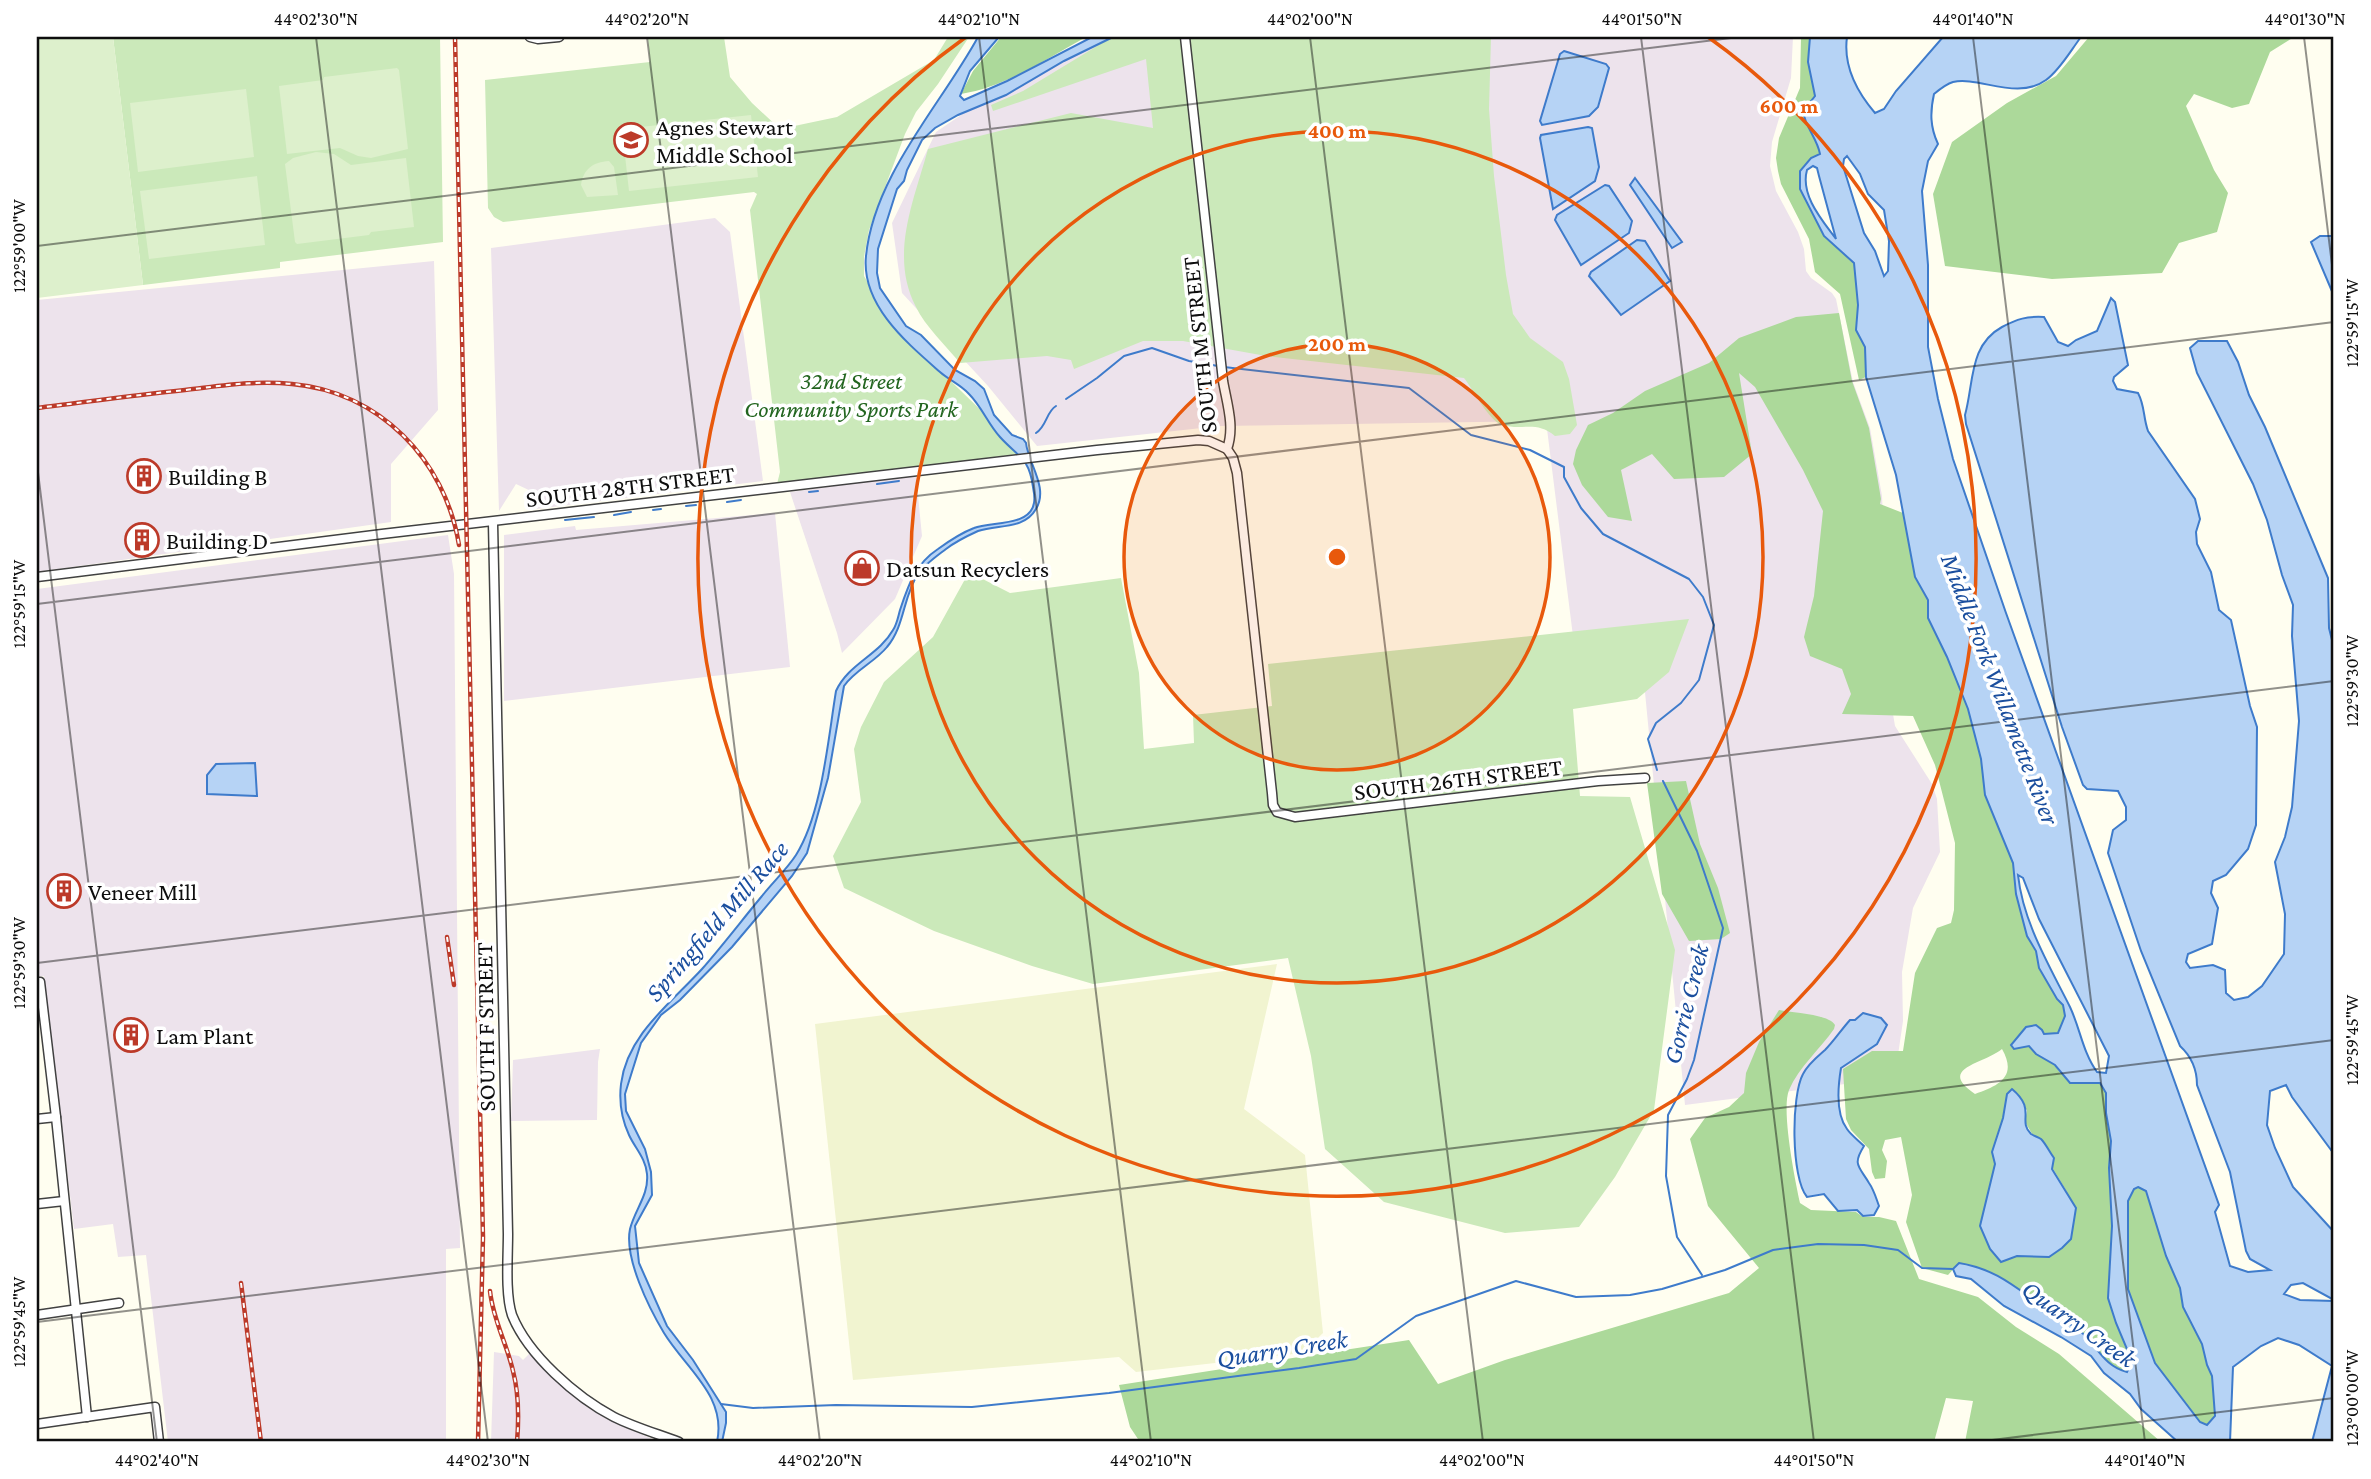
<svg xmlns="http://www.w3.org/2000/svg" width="2371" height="1479" viewBox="0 0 2371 1479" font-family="'Crimson Pro',serif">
<rect width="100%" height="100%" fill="#fffef0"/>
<!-- industrial -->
<g fill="#ede3ec">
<path d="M1101 37H1793L1791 78 1772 142 1770 166 1776 191 1798 232 1804 249 1806 271 1811 278 1832 293 1836 299 1853 382 1870 428 1882 496 1892 708 1895 726 1932 784 1937 799 1940 852 1913 908 1902 972 1903 1021 1898 1055 1891 1078 1685 1105 1644 682 1580 692 1546 421 1220 426 1037 446 988 386 902 293 892 223 936 132 967 111Z"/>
<path d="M715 218 730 232 763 481 536 509 533 492 516 484 499 511 491 248Z"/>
<path d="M434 261 438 410 391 464V522L37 572V300Z"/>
<path d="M916 475 922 536 895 599 842 653 837 633 790 492Z"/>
<path d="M775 513 790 667 504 701V535L575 526 576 530Z"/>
<path d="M448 535 454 574 460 1248 446 1249V1442H168L146 1255 118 1257 113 1224 74 1229 44 976 37 977V589Z"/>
<path d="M600 1049 598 1062 597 1120 511 1121 513 1060Z"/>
<path d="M494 1352 519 1356 523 1360 531 1352 557 1382 592 1410 617 1424 660 1442H491Z"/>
</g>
<!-- farmland -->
<path fill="#f1f4d0" d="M1277 964 1244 1109 1305 1155 1323 1333 1302 1353 1136 1372 1119 1357 853 1380 815 1024Z"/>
<!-- green -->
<g fill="#cbe9ba">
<path d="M113 37H440L443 242 280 262V268L143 285Z"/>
<path d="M648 37H724L730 77 752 103 780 129 837 117 934 60 948 37H969L938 84 916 112 905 134 869 230 864 257V276L893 325 1025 453 777 484 780 472 750 210 757 194 754 192 503 222 494 217 488 208 485 80 650 62Z"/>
<path d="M1112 37H1491L1489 109 1494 176 1506 275 1513 314 1530 338 1563 362 1569 379 1577 425 1570 434 1555 436C1536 420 1523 431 1502 425 1488 420 1473 389 1464 378L1266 356 1183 341H1143L1074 369 1071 360 1047 356 960 363C946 346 925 326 916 307 889 255 914 201 928 149L1071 113 1153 128 1146 59 993 111 991 105 1023 91Z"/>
<path d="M969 572 1010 593 1121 578 1139 673 1144 749 1194 743 1193 715 1272 706 1268 664 1689 619 1669 672 1637 699 1573 709 1580 796 1630 797 1675 950 1654 1110 1615 1177 1579 1227 1505 1233 1384 1202 1325 1149 1311 1056 1288 958 1093 984 1032 966 934 931 844 888 833 856 861 802 854 749 861 727 884 682 933 637Z"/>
</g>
<!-- forest -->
<g fill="#acd99a" fill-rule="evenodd">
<path d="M1001 37H1086C1048 58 1006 87 961 94L973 71Z"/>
<path d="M1801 37H1810L1808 62 1815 96 1803 111C1805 127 1817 138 1820 154L1811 158 1800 189 1824 236 1854 263 1858 305 1856 330 1865 347 1866 377 1859 380 1840 294 1815 272 1809 239 1781 184 1778 171 1776 158 1779 138 1800 88Z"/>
<path d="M2089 37H2294L2270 52 2249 104 2232 108 2194 94 2186 106 2214 170 2228 193 2217 232 2179 243 2162 273 2052 279 1945 266 1933 194 1952 142 2007 103 2056 76Z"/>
<path d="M1839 313 1852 381 1869 428 1881 499 1880 504 1903 513 1915 577 1928 600V618L1947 657 1968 709 1981 759 1985 795 2013 863 2016 894 2027 936 2036 951 2039 968 2057 999 2063 1005 2065 1016 2058 1033 2043 1034 2014 1049 2029 1046 2036 1054 2055 1065 2060 1073 2076 1084 2100 1083 2106 1093V1113L2111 1141 2109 1168 2112 1226 2108 1298 2116 1323 2132 1361 2127 1373C2100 1363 2099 1346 2080 1330 2070 1323 2058 1317 2048 1310 2017 1289 1997 1269 1959 1263L1948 1275 1922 1268 1906 1222 1912 1195 1901 1137 1885 1140 1882 1150 1887 1161 1885 1178 1875 1179 1872 1172 1869 1149 1851 1130 1846 1119 1843 1069 1872 1051H1903L1915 973 1937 928 1951 923 1954 910 1955 843 1935 765 1913 716 1842 714 1851 694 1842 669 1810 656 1804 637 1814 596 1823 511 1803 470 1755 387 1739 373 1752 454 1724 477 1674 479 1652 454 1621 470 1632 521 1608 517 1582 485 1573 464 1576 450 1588 425 1613 413 1645 391 1709 363 1739 338 1796 317ZM2002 1049C2018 1077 1998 1086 1975 1094 1936 1068 1984 1064 2002 1049ZM2007 1094 2027 1110 2025 1122 2067 1192 2049 1257 2017 1256 2002 1262 1980 1226 1995 1164 1992 1152 2003 1118Z"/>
<path d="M1686 781 1700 844 1718 888 1730 933 1721 939 1689 941 1662 894 1647 783Z"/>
<path d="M1779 1010C1793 1013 1829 1014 1835 1025L1834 1029C1820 1049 1799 1067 1789 1090 1781 1110 1795 1180 1800 1203L1811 1210 1856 1212 1863 1217H1879L1896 1221 1919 1279 1978 1297 2016 1327 2059 1354 2161 1442H1965L1973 1401 1946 1398 1934 1442H1140L1130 1427 1119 1385 1409 1340 1438 1384 1505 1360 1729 1293 1759 1268 1708 1206 1690 1139 1705 1118 1729 1107 1744 1093 1746 1073 1759 1042Z"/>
<path d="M2138 1187 2146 1190 2166 1256 2180 1288 2183 1307 2202 1344 2207 1365 2212 1376 2215 1416 2207 1425 2200 1423 2155 1363 2128 1289V1201L2134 1189Z"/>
</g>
<!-- pitch -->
<g fill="#ddf0cc">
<path d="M37 37H113L143 285 37 298Z"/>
<path d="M397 68 399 70 408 149 371 158 358 156 340 148 287 154 279 86 323 80 324 77Z"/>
<path d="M246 89 254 157 138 172 130 103Z"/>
<path d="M751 115 758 177 629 191 622 129Z"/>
<path d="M316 152 334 154 351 165 406 158 414 227 371 232 369 235 297 244 295 242 285 164 293 158Z"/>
<path d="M609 161 614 167 618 195 587 197 581 185C583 169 593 162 609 161Z"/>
<path d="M257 176 265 245 149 259 140 191Z"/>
</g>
<!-- water -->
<g fill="#b6d3f5" stroke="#3e7bcb" stroke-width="2" fill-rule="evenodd">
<path d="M978 37H999L970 71 960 96 964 100 1007 81 1092 37H1113L1064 61 1006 95 958 115 935 128 922 140 907 170 904 181 897 189 878 249 877 273 880 288 906 326 921 335 955 370 975 381 984 389 994 415 1012 435 1023 439 1026 443C1028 463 1049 488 1036 509 1024 530 998 524 978 531 967 536 955 542 946 549 937 556 924 565 918 574 903 596 905 626 887 647 875 662 855 670 844 686L828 778 807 853 792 876 732 947 680 1000 661 1015 641 1043 625 1094 626 1111 645 1149 651 1172 652 1195 635 1226 639 1263 667 1326 693 1360 726 1412V1423L722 1442H717C727 1396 686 1369 664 1333 649 1308 624 1258 630 1229 635 1209 649 1195 647 1174 646 1159 635 1148 629 1135 622 1120 619 1101 621 1084 627 1035 671 1003 702 969 723 945 742 920 762 896 773 882 787 869 796 855 822 814 828 739 836 691 848 664 879 655 893 630 897 624 898 617 900 610 908 586 915 564 938 549 949 541 961 533 974 528 991 521 1030 527 1034 503 1035 498 1034 492 1033 487 1029 457 1018 457 1000 437 988 424 982 407 969 394 961 385 949 380 940 372 907 343 861 305 866 256 874 175 941 105 978 37Z"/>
<path d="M1810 37H1847C1843 66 1857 92 1875 113L1884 109 1896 91 1943 37H2081C2071 50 2060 70 2046 80 2017 101 1979 76 1953 82 1946 84 1940 89 1934 94 1930 112 1930 127 1938 144L1928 161 1922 191 1928 265V347L1938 399 1953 459 2006 613 2219 1205 2215 1212 2230 1266 2248 1272 2270 1270 2250 1259 2246 1251 2230 1172 2197 1085C2197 1069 2192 1057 2180 1046L2141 951 2108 853 2113 830 2126 820V807L2118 791 2087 789 2083 785 2062 727 1966 424 1965 415C1974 382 1969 345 2002 327 2017 319 2027 316 2044 317L2058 342 2068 346 2076 340 2097 331 2111 298 2115 302 2128 365 2114 377 2113 381 2117 389 2138 393C2145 406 2143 417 2148 431L2195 499 2200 519 2196 532 2197 544 2211 572 2219 610 2231 620 2250 706 2257 727 2256 825 2248 849 2226 875 2213 881 2211 893 2218 908 2212 944 2188 954 2186 962 2190 968 2213 965 2225 970 2226 993 2234 1000 2248 997 2262 986 2284 954 2285 914 2275 862 2285 837 2292 807 2299 721 2292 636 2293 605 2282 575 2267 520 2253 484 2197 373 2190 348 2198 341H2227L2238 362 2249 395 2265 427 2328 578 2329 628 2334 648V1154L2292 1097 2286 1085 2270 1091 2267 1125 2275 1148 2293 1187 2334 1232V1300L2303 1283 2291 1285 2284 1294 2300 1300 2334 1301V1442H2312L2332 1366 2299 1345 2278 1338 2261 1346 2233 1367 2230 1442H2178L2141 1409 2130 1394 2104 1373 2091 1356 2061 1337 2004 1306 1971 1279 1956 1276 1953 1269 1959 1263C1997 1269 2017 1289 2048 1310 2058 1317 2070 1323 2080 1331 2097 1345 2103 1366 2127 1372L2132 1361 2116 1323 2108 1298 2112 1226 2109 1168 2111 1141 2106 1113V1093L2100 1083H2070L2055 1065 2036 1054 2029 1046 2014 1049 2011 1045 2026 1027 2036 1025 2042 1030 2044 1034 2058 1033 2065 1016 2063 1005 2057 999 2039 968 2036 951 2027 936 2016 894 2013 863 1985 795 1981 759 1968 709 1947 657 1928 618V600L1915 577 1896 475 1866 377 1865 347 1856 330 1858 305 1854 263 1824 236 1800 189V171L1811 158 1820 154C1817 138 1805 127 1803 111L1815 96 1808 62ZM1847 156 1860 174 1868 194 1884 210 1889 241 1888 271 1884 276 1875 251 1864 233 1843 166 1844 159ZM1813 166 1817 168 1819 176 1836 239C1822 220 1800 195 1807 170ZM2018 875 2023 878 2039 919 2109 1056 2106 1073 2097 1072C2083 1053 2080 1028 2070 1007 2049 965 2023 922 2018 875ZM2138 1187 2146 1191 2166 1256 2180 1288 2183 1307 2202 1344 2207 1365 2212 1376 2215 1416 2207 1425 2200 1422 2155 1363 2128 1289V1201L2134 1189Z"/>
<path d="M1564 51 1606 64 1609 68 1598 107 1589 116 1542 125 1540 121 1560 54Z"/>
<path d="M1588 127 1592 128 1599 167 1595 181 1553 209 1540 138 1541 135Z"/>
<path d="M1635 178 1682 242 1672 248 1630 185Z"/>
<path d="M1605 185 1609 186 1632 221 1629 233 1581 265 1555 220 1557 215Z"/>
<path d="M2320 236H2334V296L2311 242Z"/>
<path d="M1637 240 1645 241 1670 281 1621 315 1589 276 1591 272Z"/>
<path d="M255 763 257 796 207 794V775L216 764Z"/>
<path d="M1863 1013 1881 1018 1887 1025 1877 1044 1841 1068C1838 1086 1835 1113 1847 1129 1851 1135 1858 1140 1864 1146 1852 1165 1859 1166 1869 1183 1874 1190 1876 1198 1879 1206L1874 1215 1863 1216 1857 1210 1838 1211 1824 1194 1807 1197C1791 1178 1791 1096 1803 1074 1808 1064 1817 1057 1825 1050 1834 1041 1841 1030 1850 1020H1855Z"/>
<path d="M2012 1089C2037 1110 2017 1120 2031 1134 2034 1136 2038 1137 2041 1139 2046 1144 2050 1153 2054 1158L2052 1169 2076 1208 2071 1239 2062 1248 2049 1257 2017 1256 2001 1262 1990 1249 1980 1226 1995 1164 1992 1152 2003 1118 2007 1094Z"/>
</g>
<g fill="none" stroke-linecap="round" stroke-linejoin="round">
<!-- stream -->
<g stroke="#3e7bcb" stroke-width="2">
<path d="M1224 367 1409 388 1471 435 1530 450 1564 467V477L1581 508 1603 534 1689 579 1703 597 1714 625 1699 680 1681 703 1656 723 1648 739 1657 770"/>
<path d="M1066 399 1097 378 1124 356 1152 348 1189 361 1218 366"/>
<path d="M1036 433C1047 426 1046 412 1056 406"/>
<path d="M877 484 899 481"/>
<path d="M809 492 818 491"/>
<path d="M727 502 741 500"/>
<path d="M686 506 696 505"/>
<path d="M653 510 661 509"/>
<path d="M614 515 631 512"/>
<path d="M565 520 594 517"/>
<path d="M1663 781 1697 851 1723 928 1694 1060 1687 1079 1668 1115 1666 1176 1677 1237 1702 1275"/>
<path d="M721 1404 753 1408 836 1405 972 1407 1109 1393 1299 1368 1356 1359 1416 1316 1516 1281 1576 1297 1630 1295 1662 1289 1725 1270 1773 1250 1818 1244 1864 1245 1898 1250 1922 1268 1953 1269"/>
</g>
<!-- street casing -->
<g stroke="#414141" stroke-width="11">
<g id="street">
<path d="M530 37 538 39 559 37"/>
<path d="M1185 37 1223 381C1227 404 1235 427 1227 449L1233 458 1237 473 1272 793 1273 805 1277 812 1295 817 1598 781 1645 778"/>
<path d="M493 523 508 1234C508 1257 505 1294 512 1315 528 1355 576 1397 614 1417 634 1427 658 1434 679 1442"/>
<path d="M37 577 382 534 1097 450 1198 440 1209 441 1227 449"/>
<path d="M37 982H40L56 1117 87 1417"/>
<path d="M37 1119 56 1117"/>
<path d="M37 1204 64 1201"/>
<path d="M37 1315 119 1303"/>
<path d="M37 1424 155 1407 159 1442"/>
</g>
</g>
<!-- street -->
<use href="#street" stroke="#fff" stroke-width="8"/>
<!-- rail casing -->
<g stroke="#bc3a29" stroke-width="4.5">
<g id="rail">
<path d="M455 37 483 1237 478 1442"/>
<path d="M37 408C86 402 136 395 185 390 221 386 256 380 292 384 379 392 445 459 459 545"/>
<path d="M447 937 454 985"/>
<path d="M241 1283 261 1442"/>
<path d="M490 1291C493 1320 507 1344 513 1371 519 1394 519 1418 517 1442"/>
</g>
</g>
<!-- rail -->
<use href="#rail" stroke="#fff" stroke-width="2" stroke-dasharray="5" stroke-linecap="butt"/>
</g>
<!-- ticks -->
<path fill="none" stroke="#0e0e0e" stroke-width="2" stroke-opacity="0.45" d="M316 37 488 1442M647 37 820 1442M979 37 1151 1442M1310 37 1483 1442M1641 37 1814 1442M1973 37 2145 1442M2304 37 2334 281M37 246 1739 37M37 464 157 1442M37 604 2334 322M37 963 2334 681M37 1322 2334 1040M1976 1442 2334 1398"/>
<!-- distance rings -->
<circle cx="1337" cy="557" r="213" fill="#e8590c" fill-opacity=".12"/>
<g fill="none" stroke="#e8590c" stroke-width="3.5">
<circle cx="1337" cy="557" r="213"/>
<circle cx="1337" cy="557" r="426"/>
<path d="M1708 37A639 639 0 1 1 966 37"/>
</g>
<!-- icons -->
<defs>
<g id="school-ring" transform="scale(1.75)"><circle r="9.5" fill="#fff" stroke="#bc3a29" stroke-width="1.5"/><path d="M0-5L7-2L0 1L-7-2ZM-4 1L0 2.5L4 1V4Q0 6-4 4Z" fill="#bc3a29"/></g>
<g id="building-ring" transform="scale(1.75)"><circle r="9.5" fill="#fff" stroke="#bc3a29" stroke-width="1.5"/><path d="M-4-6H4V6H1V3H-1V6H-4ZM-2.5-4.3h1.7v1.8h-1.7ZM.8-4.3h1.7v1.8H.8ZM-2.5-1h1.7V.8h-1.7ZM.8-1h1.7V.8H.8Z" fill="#bc3a29"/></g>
<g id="shop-ring" transform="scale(1.75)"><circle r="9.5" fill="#fff" stroke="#bc3a29" stroke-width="1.5"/><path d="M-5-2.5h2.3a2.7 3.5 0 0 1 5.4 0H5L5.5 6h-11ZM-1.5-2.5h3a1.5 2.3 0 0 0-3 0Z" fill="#bc3a29"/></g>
</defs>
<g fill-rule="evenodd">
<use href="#school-ring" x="631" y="140"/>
<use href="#building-ring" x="144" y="476"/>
<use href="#building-ring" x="142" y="540"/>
<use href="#shop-ring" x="862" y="568"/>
<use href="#building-ring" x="64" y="891"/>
<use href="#building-ring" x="131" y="1035"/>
</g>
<g text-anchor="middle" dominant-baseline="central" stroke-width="7" stroke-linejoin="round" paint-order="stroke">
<!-- poi labels -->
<g font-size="24" fill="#0e0e0e" stroke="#fff" text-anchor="start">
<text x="656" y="126">Agnes Stewart<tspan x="656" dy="28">Middle School</tspan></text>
<text x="168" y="476">Building B</text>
<text x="166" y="540">Building D</text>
<text x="886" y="568">Datsun Recyclers</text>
<text x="88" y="891">Veneer Mill</text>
<text x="156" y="1035">Lam Plant</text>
</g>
<!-- street labels -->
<g font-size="24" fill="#0e0e0e" stroke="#fff">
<text transform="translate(1199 345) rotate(-96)">SOUTH M STREET</text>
<text transform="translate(630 486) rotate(-7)">SOUTH 28TH STREET</text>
<text transform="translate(1458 779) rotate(-7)">SOUTH 26TH STREET</text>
<text transform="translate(485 1027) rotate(-91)">SOUTH F STREET</text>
</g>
<!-- park labels -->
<g font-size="24" font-style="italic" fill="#22651f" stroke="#fff">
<text x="851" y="380">32nd Street<tspan x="851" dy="28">Community Sports Park</tspan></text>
</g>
<!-- water labels -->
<g font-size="26" font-style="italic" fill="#1a4e9e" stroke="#fff">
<text transform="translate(2000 689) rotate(69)">Middle Fork Willamette River</text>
<text transform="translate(717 921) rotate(-49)">Springfield Mill Race</text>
<text transform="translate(1686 1004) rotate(-76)">Gorrie Creek</text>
<text transform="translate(2079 1324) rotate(35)">Quarry Creek</text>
<text transform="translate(1282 1349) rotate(-9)">Quarry Creek</text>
</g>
</g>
<circle cx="1337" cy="557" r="10" fill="#e8590c" stroke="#fff" stroke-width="3.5"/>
<g font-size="21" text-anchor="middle" font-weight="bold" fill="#e8590c" stroke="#fff" stroke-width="7" stroke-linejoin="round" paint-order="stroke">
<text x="1789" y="113">600 m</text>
<text x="1337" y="138">400 m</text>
<text x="1337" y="351">200 m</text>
</g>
<!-- border -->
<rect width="2371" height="1479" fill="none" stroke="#ffffff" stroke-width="77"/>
<rect x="38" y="38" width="2294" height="1402" fill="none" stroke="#0e0e0e" stroke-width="2.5"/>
<g font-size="18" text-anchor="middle" fill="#0e0e0e">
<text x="316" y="25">44°02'30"N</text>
<text x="647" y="25">44°02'20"N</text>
<text x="979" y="25">44°02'10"N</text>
<text x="1310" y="25">44°02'00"N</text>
<text x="1642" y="25">44°01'50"N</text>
<text x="1973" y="25">44°01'40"N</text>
<text x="2305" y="25">44°01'30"N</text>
<text transform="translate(19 246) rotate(-90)" y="6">122°59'00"W</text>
<text transform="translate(2352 323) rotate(-90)" y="6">122°59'15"W</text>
<text transform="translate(19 604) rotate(-90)" y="6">122°59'15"W</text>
<text transform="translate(2352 681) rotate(-90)" y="6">122°59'30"W</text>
<text transform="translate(19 963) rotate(-90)" y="6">122°59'30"W</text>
<text transform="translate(2352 1040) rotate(-90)" y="6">122°59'45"W</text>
<text transform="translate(19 1322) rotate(-90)" y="6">122°59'45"W</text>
<text transform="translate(2352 1398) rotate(-90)" y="6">123°00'00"W</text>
<text x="157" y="1466">44°02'40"N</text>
<text x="488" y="1466">44°02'30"N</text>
<text x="820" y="1466">44°02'20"N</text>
<text x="1151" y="1466">44°02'10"N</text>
<text x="1482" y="1466">44°02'00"N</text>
<text x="1814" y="1466">44°01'50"N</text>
<text x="2145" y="1466">44°01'40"N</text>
</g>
</svg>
